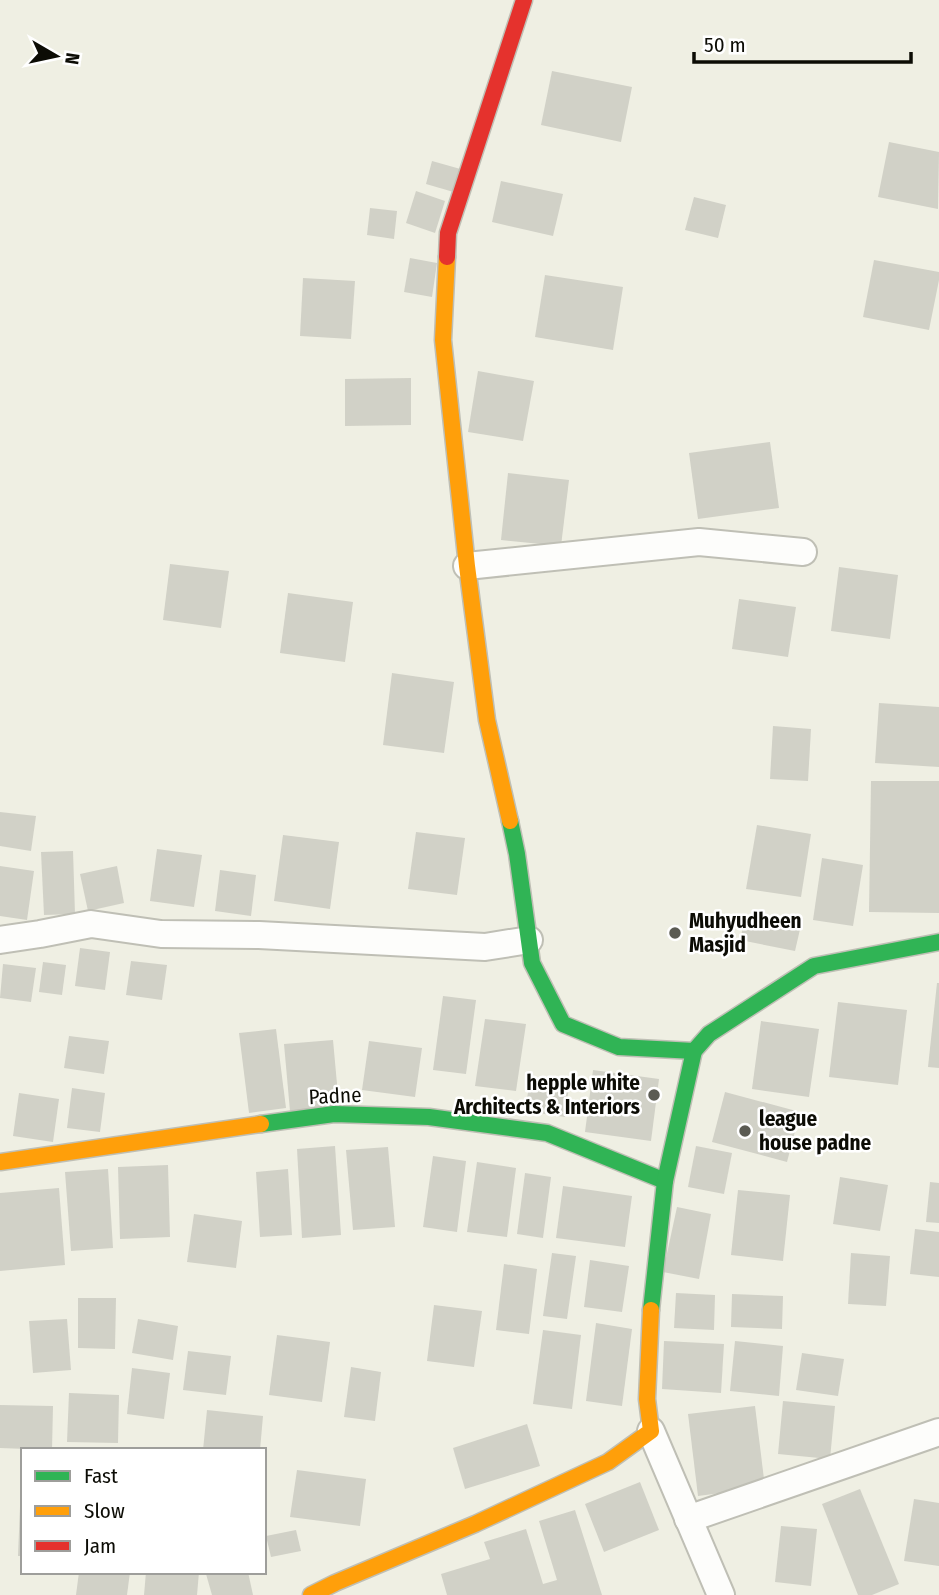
<svg xmlns="http://www.w3.org/2000/svg" width="939" height="1595" viewBox="0 0 939 1595" font-family="'Fira Sans Condensed',sans-serif">
<rect width="100%" height="100%" fill="#efefe3"/>
<!-- building -->
<g fill="#d1d1c7">
<path d="M552 71 632 87 621 142 541 125Z"/>
<path d="M889 142 939 152 938 209 878 197Z"/>
<path d="M432 161 464 170 457 193 426 184Z"/>
<path d="M501 181 563 194 553 236 492 222Z"/>
<path d="M416 191 445 201 435 233 406 223Z"/>
<path d="M694 197 726 205 718 238 685 230Z"/>
<path d="M370 208 397 211 394 239 367 235Z"/>
<path d="M410 258 437 263 432 297 404 292Z"/>
<path d="M874 260 939 272V280L929 330 863 317Z"/>
<path d="M545 275 623 287 613 350 535 337Z"/>
<path d="M303 278 355 281 351 339 300 336Z"/>
<path d="M478 371 534 381 523 441 468 432Z"/>
<path d="M411 378V425L345 426V379Z"/>
<path d="M770 442 779 508 698 519 689 453Z"/>
<path d="M508 473 569 480 561 546 501 540Z"/>
<path d="M170 564 229 571 221 628 163 620Z"/>
<path d="M839 567 898 575 890 639 831 631Z"/>
<path d="M288 593 353 602 345 662 280 653Z"/>
<path d="M739 599 796 607 788 657 732 649Z"/>
<path d="M392 673 454 682 444 753 383 745Z"/>
<path d="M879 703 939 707V767L875 763Z"/>
<path d="M773 726 811 729 808 781 770 779Z"/>
<path d="M871 781H939V913L869 912Z"/>
<path d="M0 812 36 816 31 851 0 846Z"/>
<path d="M757 825 811 834 801 897 746 889Z"/>
<path d="M416 832 465 838 457 895 408 889Z"/>
<path d="M283 835 339 842 330 909 274 901Z"/>
<path d="M157 849 202 855 194 907 150 901Z"/>
<path d="M73 851 75 914 44 915 41 852Z"/>
<path d="M822 858 863 865 853 926 813 920Z"/>
<path d="M0 866 34 871 27 920 0 916Z"/>
<path d="M117 866 124 903 88 911 80 874Z"/>
<path d="M220 870 256 875 251 916 215 911Z"/>
<path d="M746 914 801 925 795 951 740 940Z"/>
<path d="M80 948 110 952 105 990 75 986Z"/>
<path d="M131 961 167 965 162 1000 126 995Z"/>
<path d="M43 962 66 965 62 995 39 992Z"/>
<path d="M3 964 36 968 31 1002 0 998Z"/>
<path d="M937 983H939V1068L928 1067Z"/>
<path d="M443 996 476 1000 466 1074 433 1070Z"/>
<path d="M838 1002 907 1010 898 1085 829 1077Z"/>
<path d="M485 1019 526 1024 516 1091 475 1086Z"/>
<path d="M761 1021 819 1029 809 1097 752 1089Z"/>
<path d="M276 1029 286 1108 249 1113 239 1033Z"/>
<path d="M69 1036 109 1041 104 1074 64 1068Z"/>
<path d="M333 1040 339 1106 290 1111 284 1044Z"/>
<path d="M369 1041 422 1048 415 1097 362 1090Z"/>
<path d="M593 1070 659 1079 651 1141 585 1132Z"/>
<path d="M530 1080 569 1086 565 1117 525 1111Z"/>
<path d="M72 1088 105 1093 100 1132 67 1128Z"/>
<path d="M725 1092 800 1112 787 1162 712 1142Z"/>
<path d="M19 1093 59 1099 53 1142 13 1136Z"/>
<path d="M335 1146 341 1235 302 1238 297 1149Z"/>
<path d="M696 1146 732 1153 724 1194 688 1187Z"/>
<path d="M388 1147 395 1227 353 1230 346 1150Z"/>
<path d="M433 1156 466 1161 457 1232 423 1227Z"/>
<path d="M477 1162 516 1168 507 1237 467 1232Z"/>
<path d="M168 1165 170 1237 120 1239 118 1167Z"/>
<path d="M108 1169 113 1248 71 1251 65 1172Z"/>
<path d="M288 1169 292 1235 260 1237 256 1172Z"/>
<path d="M525 1173 551 1177 543 1238 517 1234Z"/>
<path d="M840 1177 888 1185 880 1231 833 1224Z"/>
<path d="M930 1182 939 1183V1223L926 1222Z"/>
<path d="M563 1186 632 1196 625 1247 556 1238Z"/>
<path d="M59 1188 65 1265 0 1271V1193Z"/>
<path d="M738 1190 790 1195 783 1261 731 1255Z"/>
<path d="M677 1207 711 1214 699 1279 663 1272Z"/>
<path d="M194 1214 242 1221 236 1268 187 1262Z"/>
<path d="M915 1229 939 1232V1277L910 1274Z"/>
<path d="M552 1253 576 1256 567 1319 543 1316Z"/>
<path d="M851 1253 890 1256 886 1306 848 1304Z"/>
<path d="M590 1260 629 1266 622 1312 584 1307Z"/>
<path d="M504 1264 537 1269 529 1334 496 1330Z"/>
<path d="M676 1293 715 1295 714 1330 674 1328Z"/>
<path d="M732 1294 783 1296 782 1329 731 1327Z"/>
<path d="M78 1298H116L115 1349 78 1348Z"/>
<path d="M434 1305 482 1311 474 1367 427 1361Z"/>
<path d="M67 1319 71 1370 33 1373 29 1321Z"/>
<path d="M138 1319 178 1326 173 1360 132 1353Z"/>
<path d="M596 1323 632 1329 622 1406 586 1401Z"/>
<path d="M543 1330 581 1335 572 1409 533 1404Z"/>
<path d="M277 1335 330 1342 322 1402 269 1395Z"/>
<path d="M664 1341 724 1344 721 1393 662 1389Z"/>
<path d="M735 1341 783 1346 779 1396 730 1391Z"/>
<path d="M188 1351 231 1356 226 1395 183 1390Z"/>
<path d="M802 1353 844 1359 838 1396 796 1390Z"/>
<path d="M351 1367 381 1372 375 1421 344 1417Z"/>
<path d="M132 1368 170 1373 164 1419 127 1414Z"/>
<path d="M69 1393 119 1395 118 1443 67 1442Z"/>
<path d="M783 1401 835 1406 830 1459 778 1454Z"/>
<path d="M0 1405 53 1406 52 1450 0 1448Z"/>
<path d="M755 1406 765 1487 698 1496 688 1414Z"/>
<path d="M207 1410 263 1416 260 1450H203Z"/>
<path d="M527 1424 540 1466 465 1489 453 1448Z"/>
<path d="M297 1470 366 1479 360 1526 290 1517Z"/>
<path d="M640 1482 659 1530 604 1552 585 1504Z"/>
<path d="M860 1489 899 1584 872 1595H858L822 1504Z"/>
<path d="M914 1499 939 1503V1566L904 1561Z"/>
<path d="M20 1507H23V1556H18Z"/>
<path d="M575 1510 602 1595H447L441 1574 490 1559 484 1542 526 1529 543 1584 557 1580 539 1521Z"/>
<path d="M781 1526 817 1529 811 1586 775 1582Z"/>
<path d="M296 1530 301 1551 271 1557 266 1536Z"/>
<path d="M79 1572H130L127 1595H76Z"/>
<path d="M146 1572H199L197 1595H144Z"/>
<path d="M213 1572H248L253 1595H212L206 1574Z"/>
</g>
<g fill="none" stroke-linecap="round" stroke-linejoin="round">
<!-- street casing -->
<g stroke="#bfbfb5" stroke-width="30">
<g id="street">
<path d="M467 566 699 542 803 552"/>
<path d="M0 940 40 934 91 924 161 934 259 935 485 947 529 940"/>
<path d="M651 1431 721 1595"/>
<path d="M688 1519 939 1432"/>
</g>
</g>
<!-- fast casing -->
<g stroke="#bfbfb5" stroke-width="19">
<g id="fast">
<path d="M510 821 517 854 532 963 563 1024 619 1047 694 1051"/>
<path d="M261 1124 334 1114 429 1117 547 1133 665 1181"/>
<path d="M651 1310 665 1181 694 1051 709 1034 814 966 939 942"/>
</g>
</g>
<!-- slow casing -->
<g stroke="#bfbfb5" stroke-width="19">
<g id="slow">
<path d="M447 257 443 340 467 566 487 720 510 821"/>
<path d="M0 1162 261 1124"/>
<path d="M311 1595 335 1583 475 1524 608 1462 651 1431 647 1399 651 1310"/>
</g>
</g>
<!-- jam casing -->
<g stroke="#bfbfb5" stroke-width="19">
<path id="jam" d="M447 257 448 233 524 0"/>
</g>
<!-- street -->
<use href="#street" stroke="#fdfdfb" stroke-width="26"/>
<!-- fast -->
<use href="#fast" stroke="#30b455" stroke-width="16"/>
<!-- slow -->
<use href="#slow" stroke="#ff9f0a" stroke-width="16"/>
<!-- jam -->
<use href="#jam" stroke="#e5322d" stroke-width="16"/>
</g>
<!-- markers -->
<g fill="#5b5b53" stroke="#fff" stroke-width="2.5">
<circle cx="675" cy="933" r="7"/>
<circle cx="654" cy="1095" r="7"/>
<circle cx="745" cy="1131" r="7"/>
</g>
<g text-anchor="middle" dominant-baseline="central" stroke-width="5" stroke-linejoin="round" paint-order="stroke">
<!-- poi labels -->
<g font-size="21" font-weight="bold" fill="#0c0c05" stroke="#fff" text-anchor="start">
<text x="689" y="921">Muhyudheen<tspan x="689" dy="24">Masjid</tspan></text>
<text x="640" y="1083" text-anchor="end">hepple white<tspan x="640" dy="24">Architects &amp; Interiors</tspan></text>
<text x="759" y="1119">league<tspan x="759" dy="24">house padne</tspan></text>
</g>
<!-- street labels -->
<g font-size="21" fill="#0c0c05" stroke="#fff">
<text transform="translate(335 1096) rotate(-3)">Padne</text>
</g>
</g>
<!-- legend -->
<rect x="21" y="1448" width="245" height="126" fill="#ffffff" stroke="#9e9e9b" stroke-width="2"/>
<rect x="35" y="1471" width="35" height="10" fill="#30b455" stroke="#9e9e9b" stroke-width="2"/>
<text x="84" y="1483" font-size="21" fill="#0c0c05">Fast</text>
<rect x="35" y="1506" width="35" height="10" fill="#ff9f0a" stroke="#9e9e9b" stroke-width="2"/>
<text x="84" y="1518" font-size="21" fill="#0c0c05">Slow</text>
<rect x="35" y="1541" width="35" height="10" fill="#e5322d" stroke="#9e9e9b" stroke-width="2"/>
<text x="84" y="1553" font-size="21" fill="#0c0c05">Jam</text>
<!-- north arrow -->
<g transform="translate(56 56) rotate(99)" stroke="#ffffff" stroke-width="5" paint-order="stroke">
<path d="M0-5L12 26L0 18L-12 26Z" fill="#0c0c05"/>
<text y="-10" font-size="19" font-weight="bold" text-anchor="middle" fill="#0c0c05">N</text>
</g>
<!-- scale -->
<path d="M694 52v10h217v-10" fill="none" stroke="#0c0c05" stroke-width="3.5"/>
<text x="704" y="52" font-size="21" fill="#0c0c05" stroke="#ffffff" stroke-width="5" paint-order="stroke">50 m</text>
</svg>
